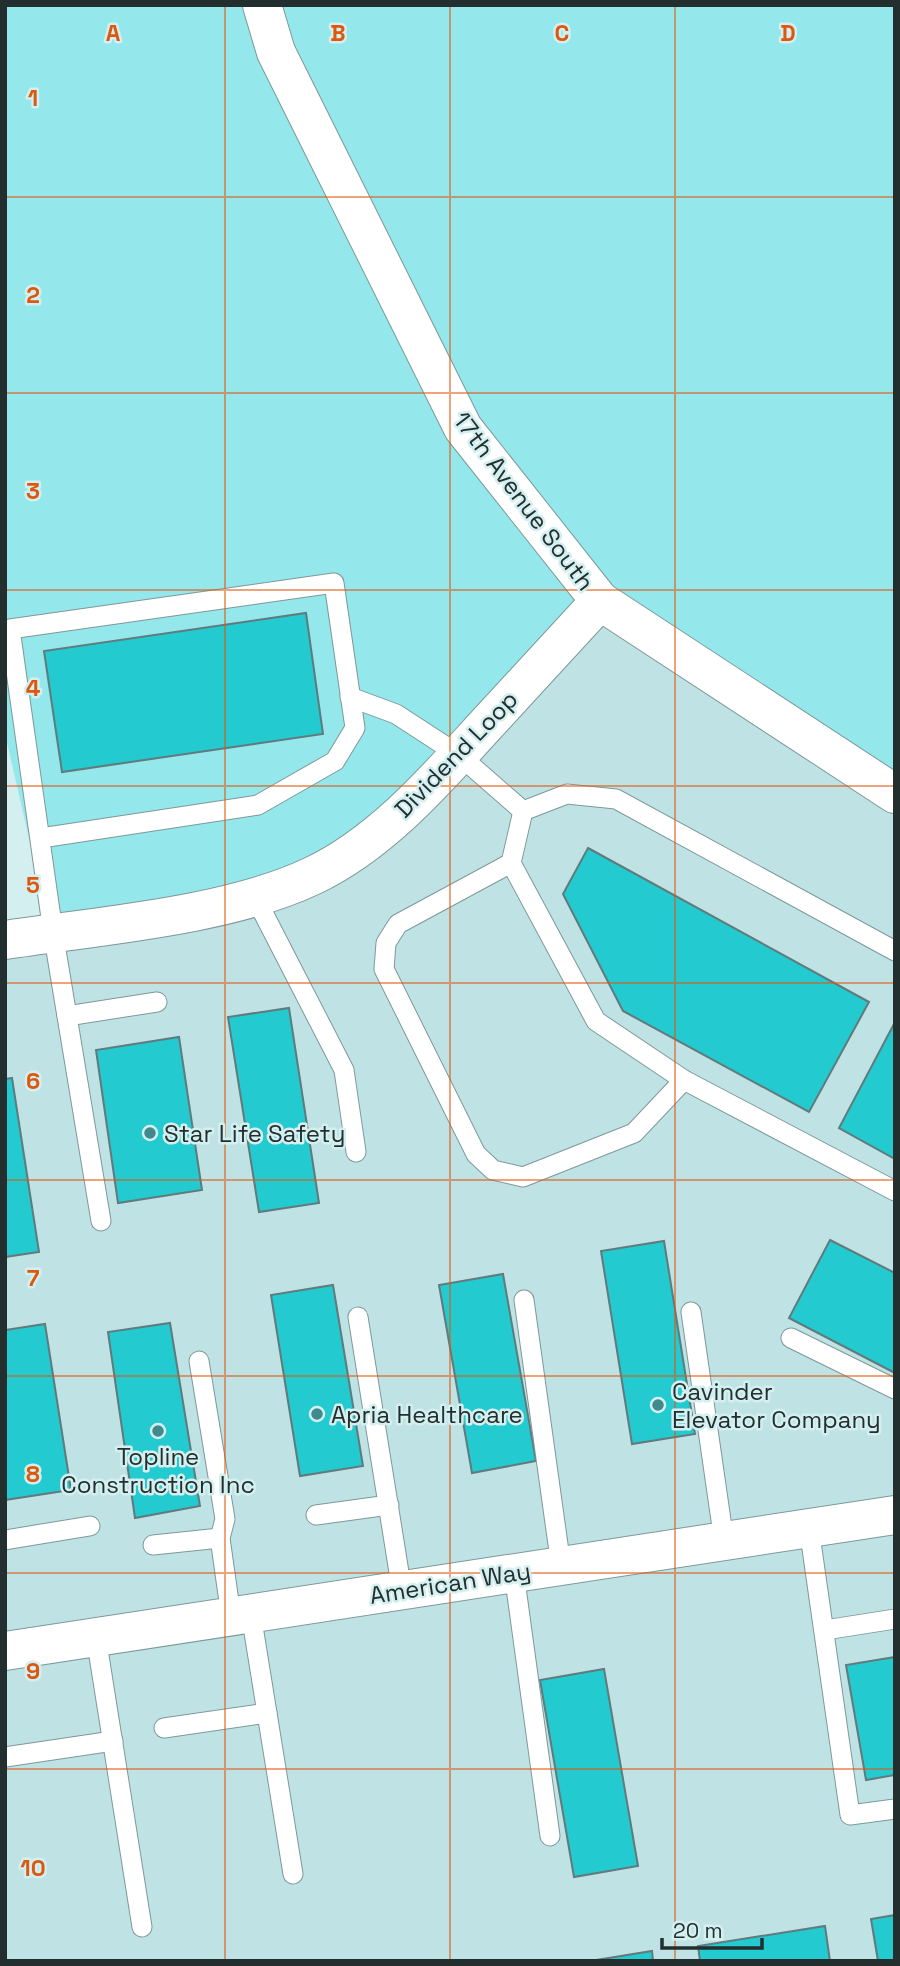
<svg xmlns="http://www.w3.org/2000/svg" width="900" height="1966" viewBox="0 0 900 1966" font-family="'Space Grotesk',sans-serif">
<rect width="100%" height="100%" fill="#d3eff0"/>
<!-- built -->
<path fill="#bfe3e5" d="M600 601 895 794V1961H5V931L313 876Z"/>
<!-- green -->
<path fill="#94e7eb" d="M5 5H895V794L600 602 313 876 50 929 5 734Z"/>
<!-- building -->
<g fill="#23cad0" stroke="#617a7b" stroke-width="2">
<path d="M306 613 323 734 62 772 44 651Z"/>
<path d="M588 848 869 1002 809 1112 623 1011 563 894Z"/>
<path d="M289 1008 319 1203 259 1212 228 1017Z"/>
<path d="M895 1022V1159L839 1128Z"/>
<path d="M179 1037 202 1190 118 1203 96 1050Z"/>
<path d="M12 1078 39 1252 5 1257V1079Z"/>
<path d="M830 1240 895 1273V1373L789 1318Z"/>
<path d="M664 1241 695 1434 632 1444 601 1251Z"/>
<path d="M503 1274 536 1461 472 1473 439 1285Z"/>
<path d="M333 1285 363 1466 300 1476 271 1295Z"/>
<path d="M170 1323 200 1506 135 1518 108 1332Z"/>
<path d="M45 1324 71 1490 5 1500V1330Z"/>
<path d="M895 1657V1775L866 1780 846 1665Z"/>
<path d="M604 1669 638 1866 574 1877 540 1680Z"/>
<path d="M895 1915V1961H878L871 1919Z"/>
<path d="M825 1926 830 1961H700L698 1946Z"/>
<path d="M652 1951 653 1961H590Z"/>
</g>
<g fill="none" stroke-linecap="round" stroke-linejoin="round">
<!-- lane casing -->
<g stroke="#7e9899" stroke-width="21">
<g id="lane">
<path d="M350 697 396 714 459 755 523 811"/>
<path d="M523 811 511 863 596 1021 684 1080 895 1191"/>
<path d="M523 811 567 794 616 799 895 951"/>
<path d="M41 838 258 805 335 761 355 728 334 583 10 629 53 932 101 1221"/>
<path d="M511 863 398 924 386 943 384 969 476 1154 493 1170 523 1177 634 1133 684 1080"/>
<path d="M255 897 344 1070 356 1152"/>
<path d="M67 1016 157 1002"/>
<path d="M524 1300 561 1566"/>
<path d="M691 1312 724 1541"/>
<path d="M358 1317 402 1591"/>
<path d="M791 1338 895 1389"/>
<path d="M199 1361 225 1519 220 1538 231 1616"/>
<path d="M316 1515 389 1505"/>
<path d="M809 1528 850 1815 895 1809"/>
<path d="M5 1540 90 1526"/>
<path d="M153 1545 220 1538"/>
<path d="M514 1573 550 1836"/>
<path d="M251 1614 293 1874"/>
<path d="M825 1630 895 1619"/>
<path d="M96 1637 142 1927"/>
<path d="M164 1728 267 1713"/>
<path d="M5 1757 113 1741"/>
</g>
</g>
<!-- street casing -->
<g stroke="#7e9899" stroke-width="40">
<g id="street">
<path d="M262 5 276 52 463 428 600 601 895 794"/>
<path d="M5 940C98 926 228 916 312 876 380 844 435 781 484 727 523 685 561 643 600 601"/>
<path d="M5 1651 895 1515"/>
</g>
</g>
<!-- lane -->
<use href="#lane" stroke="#fff" stroke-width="19"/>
<!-- street -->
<use href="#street" stroke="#fff" stroke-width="38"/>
</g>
<!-- grid -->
<path fill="none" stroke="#de570e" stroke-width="2" stroke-opacity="0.55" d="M225 5V1961M450 5V1961M675 5V1961M5 197H895M5 393H895M5 590H895M5 786H895M5 983H895M5 1180H895M5 1376H895M5 1573H895M5 1769H895"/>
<!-- markers -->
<g fill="#41898c" stroke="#d3eff0" stroke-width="2.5">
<circle cx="150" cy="1133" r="7"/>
<circle cx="658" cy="1405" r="7"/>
<circle cx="317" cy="1414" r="7"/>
<circle cx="158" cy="1431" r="7"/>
</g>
<g text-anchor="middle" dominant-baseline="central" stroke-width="5" stroke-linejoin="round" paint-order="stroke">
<!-- street labels -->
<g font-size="24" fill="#232e2e" stroke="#d3eff0">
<text transform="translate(524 501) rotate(53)">17th Avenue South</text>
<text transform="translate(456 754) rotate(-46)">Dividend Loop</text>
<text transform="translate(450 1583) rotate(-9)">American Way</text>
</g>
<!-- poi labels -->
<g font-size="24" fill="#232e2e" stroke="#d3eff0" text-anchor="start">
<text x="164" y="1133">Star Life Safety</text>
<text x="672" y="1391">Cavinder<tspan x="672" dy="28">Elevator Company</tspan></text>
<text x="331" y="1414">Apria Healthcare</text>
<text x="158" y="1456" text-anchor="middle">Topline<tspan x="158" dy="28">Construction Inc</tspan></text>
</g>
</g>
<g font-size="23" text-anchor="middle" font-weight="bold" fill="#de570e" stroke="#d3eff0" stroke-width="5" stroke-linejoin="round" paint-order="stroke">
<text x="113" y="41">A</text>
<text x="338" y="41">B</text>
<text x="562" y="41">C</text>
<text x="788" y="41">D</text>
<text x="33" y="106">1</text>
<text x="33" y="303">2</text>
<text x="33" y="499">3</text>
<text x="33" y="696">4</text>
<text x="33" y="893">5</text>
<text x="33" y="1089">6</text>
<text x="33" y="1286">7</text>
<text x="33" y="1482">8</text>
<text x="33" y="1679">9</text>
<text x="33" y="1876">10</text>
</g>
<!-- border -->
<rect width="900" height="1966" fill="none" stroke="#232e2e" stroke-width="14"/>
<!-- scale -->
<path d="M662 1938v10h100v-10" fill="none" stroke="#232e2e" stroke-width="3.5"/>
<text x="673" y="1938" font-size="21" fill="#232e2e" stroke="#d3eff0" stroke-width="5" paint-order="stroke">20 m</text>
</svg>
